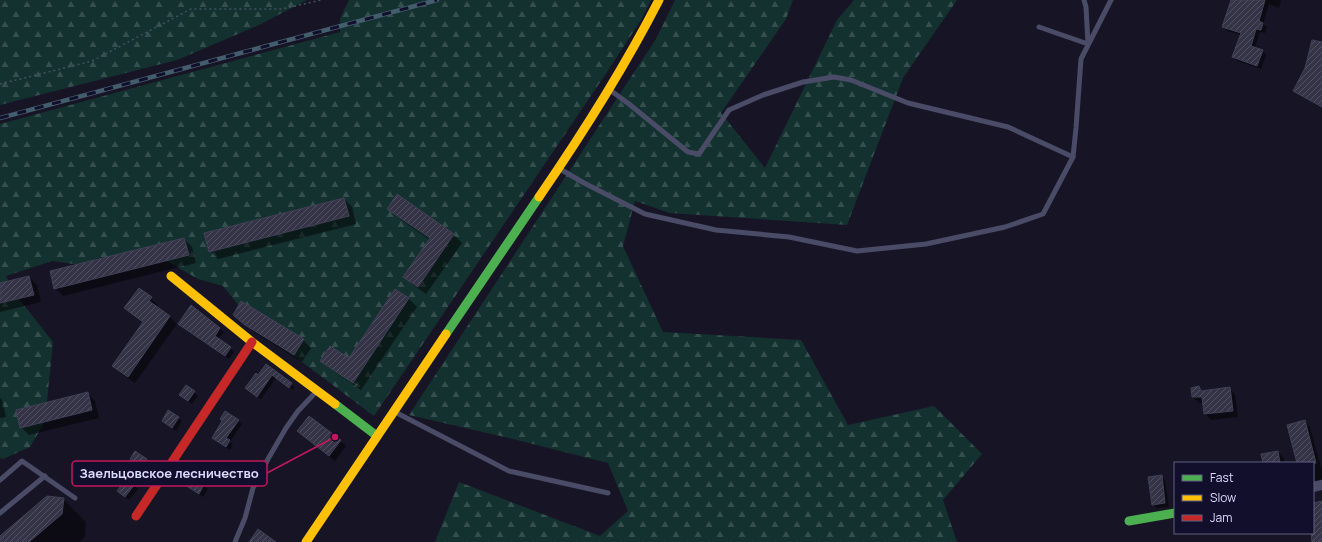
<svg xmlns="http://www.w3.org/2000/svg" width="1322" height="542" viewBox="0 0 1322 542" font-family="Manrope,sans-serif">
<defs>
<pattern id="forest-firs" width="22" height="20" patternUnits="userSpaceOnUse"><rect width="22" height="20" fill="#13312f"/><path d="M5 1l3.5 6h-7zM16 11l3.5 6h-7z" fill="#354e4e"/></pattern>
<pattern id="building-hatch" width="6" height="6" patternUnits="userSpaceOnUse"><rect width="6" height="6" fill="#353346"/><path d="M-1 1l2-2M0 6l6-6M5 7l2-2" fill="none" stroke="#525062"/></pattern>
</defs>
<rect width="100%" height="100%" fill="#171525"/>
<!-- forest -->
<g fill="url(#forest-firs)">
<path d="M0 0H307L259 25 177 60 0 105Z"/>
<path d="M349 0H651L641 20 607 72 374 416 258 329 223 286 198 279 151 252 125 269 101 257 81 265 52 261 6 276 15 294 53 342 45 421 30 447 3 459 0 458V124L340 32V19Z"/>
<path d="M675 0H793L786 19 721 113 765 168 837 20 854 0H957L903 78 847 225 670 213 635 201 623 246 663 332 801 340 848 425 934 406 982 454 943 500 957 542H435L459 482 600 536 628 511 608 463 513 439 409 415 656 39Z"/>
</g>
<!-- shadow -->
<g fill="#0007" fill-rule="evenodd">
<path d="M1232 0H1281L1279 8 1269 4 1263 24 1267 27 1265 33 1260 32 1255 48 1263 51 1266 55 1261 69 1237 61 1233 57 1241 35 1227 31 1224 27Z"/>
<path d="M397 196 454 235 462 243 426 294 412 284 405 276 430 240 396 216 388 209Z"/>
<path d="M344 199 352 207 356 224 218 259 210 251Z"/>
<path d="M184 239 192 247 196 263 63 296 55 288Z"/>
<path d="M29 277 37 285 41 302 0 312V284Z"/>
<path d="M139 289 158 305 156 308 170 317 177 324 135 383 121 373 114 366 144 323 125 308Z"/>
<path d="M396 290 409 299 417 307 361 390 329 368 322 361 349 360ZM329 365 358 385 357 386 329 368Z"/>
<path d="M192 306 224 332 218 339 234 352 229 359 183 327Z"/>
<path d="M234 314 303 340 311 348 302 362 254 332Z"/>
<path d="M266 365 291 384 295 387 293 390 276 378 261 399 250 392Z"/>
<path d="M1198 387 1203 392 1229 388 1235 394 1238 417 1211 420 1205 414 1203 403H1199L1193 397Z"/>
<path d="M194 392 198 396 192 404 184 398Z"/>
<path d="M87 393 95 401 99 418 29 435 21 427Z"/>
<path d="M0 398 2 400 6 417 0 418Z"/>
<path d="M169 411 182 421 176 431 163 421Z"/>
<path d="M238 421 242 424 230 442 233 445 230 450 213 438Z"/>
<path d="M1305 421 1310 427 1322 471V479L1313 481V463H1298Z"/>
<path d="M298 431 340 441 346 446 335 461Z"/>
<path d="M1278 452 1284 458V463H1264Z"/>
<path d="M136 453 150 464 147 470 135 462Z"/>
<path d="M188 475 208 489 203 497 183 483Z"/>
<path d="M1161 477 1165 480 1169 507 1157 508 1153 505Z"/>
<path d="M134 485 138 489 129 500 122 494Z"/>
<path d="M63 499 86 522 85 537 80 542H0V538Z"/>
</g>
<!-- building -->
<g fill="url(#building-hatch)" stroke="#424058">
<path d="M1231 0H1265L1259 21 1263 23 1261 30 1256 29 1251 46 1263 50 1257 66 1232 57 1241 33 1222 27Z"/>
<path d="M1312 40 1322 42V107L1293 91 1305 68Z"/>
<path d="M397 194 454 234 418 287 403 277 430 238 387 209Z"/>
<path d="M344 198 349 216 209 252 204 233Z"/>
<path d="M184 238 189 255 54 289 50 271Z"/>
<path d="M29 276 34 295 0 303V283Z"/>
<path d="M139 288 152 297 149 301 170 316 128 377 112 366 143 322 124 308Z"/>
<path d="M395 289 409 298 353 383 320 361 330 346 349 358Z"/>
<path d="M241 301 304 339 294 355 245 325 233 315Z"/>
<path d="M191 305 220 328 215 336 231 347 225 356 178 324Z"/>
<path d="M266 364 292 383 289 388 272 375 257 397 245 388 256 373 258 375Z"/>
<path d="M186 385 195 391 188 401 179 395Z"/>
<path d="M1199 386 1201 391 1230 387 1233 411 1204 414 1202 397H1192L1191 388Z"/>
<path d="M88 392 92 410 20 428 16 410Z"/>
<path d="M168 410 179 417 172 428 162 421Z"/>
<path d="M225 411 239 420 226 438 230 440 226 447 212 438 222 421 220 419Z"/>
<path d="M309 416 341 440 329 456 297 431Z"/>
<path d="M1305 420 1316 463H1297L1287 425Z"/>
<path d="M135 451 147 459 142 467 130 459Z"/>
<path d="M1278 451 1280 463H1263L1261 454Z"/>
<path d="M187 474 204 484 199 494 182 483Z"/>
<path d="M1162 475 1165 503 1152 505 1148 477Z"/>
<path d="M127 478 135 484 125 497 117 491Z"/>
<path d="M47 496 64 498 62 514 29 542H0V536Z"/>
<path d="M1322 501V542H1312L1311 533H1313V503Z"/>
<path d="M258 529 276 542H249Z"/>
</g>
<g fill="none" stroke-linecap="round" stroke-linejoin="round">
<!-- path -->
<path stroke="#425260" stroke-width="1.5" stroke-dasharray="2 3" stroke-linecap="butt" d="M0 84 92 61 191 9H282L321 0"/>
<!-- lane -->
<g stroke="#4a4b66" stroke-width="5">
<path d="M1039 27 1088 44 1086 7 1084 0"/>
<path d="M610 90 629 104 688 152 699 154 729 110 763 95 803 82 834 77 851 80 908 103 1008 127 1073 157"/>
<path d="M560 169 584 183 645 214 716 230 789 237 857 251 926 244 1005 227 1043 214 1073 157 1076 128 1081 59 1111 0"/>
<path d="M395 412 509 471 608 493"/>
<path d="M0 480 22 461 75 498"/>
<path d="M0 513 45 476"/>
<path d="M235 542 245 518 253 488 268 459 286 428 298 411 316 392"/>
</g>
<!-- street -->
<path stroke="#4a4b66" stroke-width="10" d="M1313 487 1322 485"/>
<!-- fast -->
<g stroke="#4caf50" stroke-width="9">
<path d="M446 334 539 197"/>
<path d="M335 404 377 436"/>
<path d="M1129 521 1175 513"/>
</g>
<!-- slow -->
<g stroke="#ffc107" stroke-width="9">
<path d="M539 197C583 133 624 68 659 0"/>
<path d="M171 276 252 342 335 404"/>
<path d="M306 542 446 334"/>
</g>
<!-- jam -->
<path stroke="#c62828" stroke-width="9" d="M136 516 252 342"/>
<!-- rail casing -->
<g stroke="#445d6d" stroke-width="4.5">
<path id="rail" d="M0 118 437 0"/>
</g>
<!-- rail -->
<use href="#rail" stroke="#110f2b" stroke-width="3" stroke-dasharray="9" stroke-linecap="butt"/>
</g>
<!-- callouts -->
<path fill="none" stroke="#c2185b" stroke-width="1.5" d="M335 437L267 473"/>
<circle fill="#c2185b" stroke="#110f2b" stroke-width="1.5" cx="335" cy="437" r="4"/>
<rect fill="#110f2b" stroke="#c2185b" stroke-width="1.5" x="72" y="461" width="195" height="25" rx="4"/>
<g font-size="13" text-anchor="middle" font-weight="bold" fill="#dad9ff">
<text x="169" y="478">Заельцовское лесничество</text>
</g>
<!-- legend -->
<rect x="1174" y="462" width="140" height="72" fill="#110f2b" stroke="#616080"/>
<rect x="1182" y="475" width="20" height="6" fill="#4caf50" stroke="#616080"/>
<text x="1210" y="482" font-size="12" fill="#dad9ff">Fast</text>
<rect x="1182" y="495" width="20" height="6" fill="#ffc107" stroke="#616080"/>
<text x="1210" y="502" font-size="12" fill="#dad9ff">Slow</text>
<rect x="1182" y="515" width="20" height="6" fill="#c62828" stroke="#616080"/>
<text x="1210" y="522" font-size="12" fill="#dad9ff">Jam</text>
</svg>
